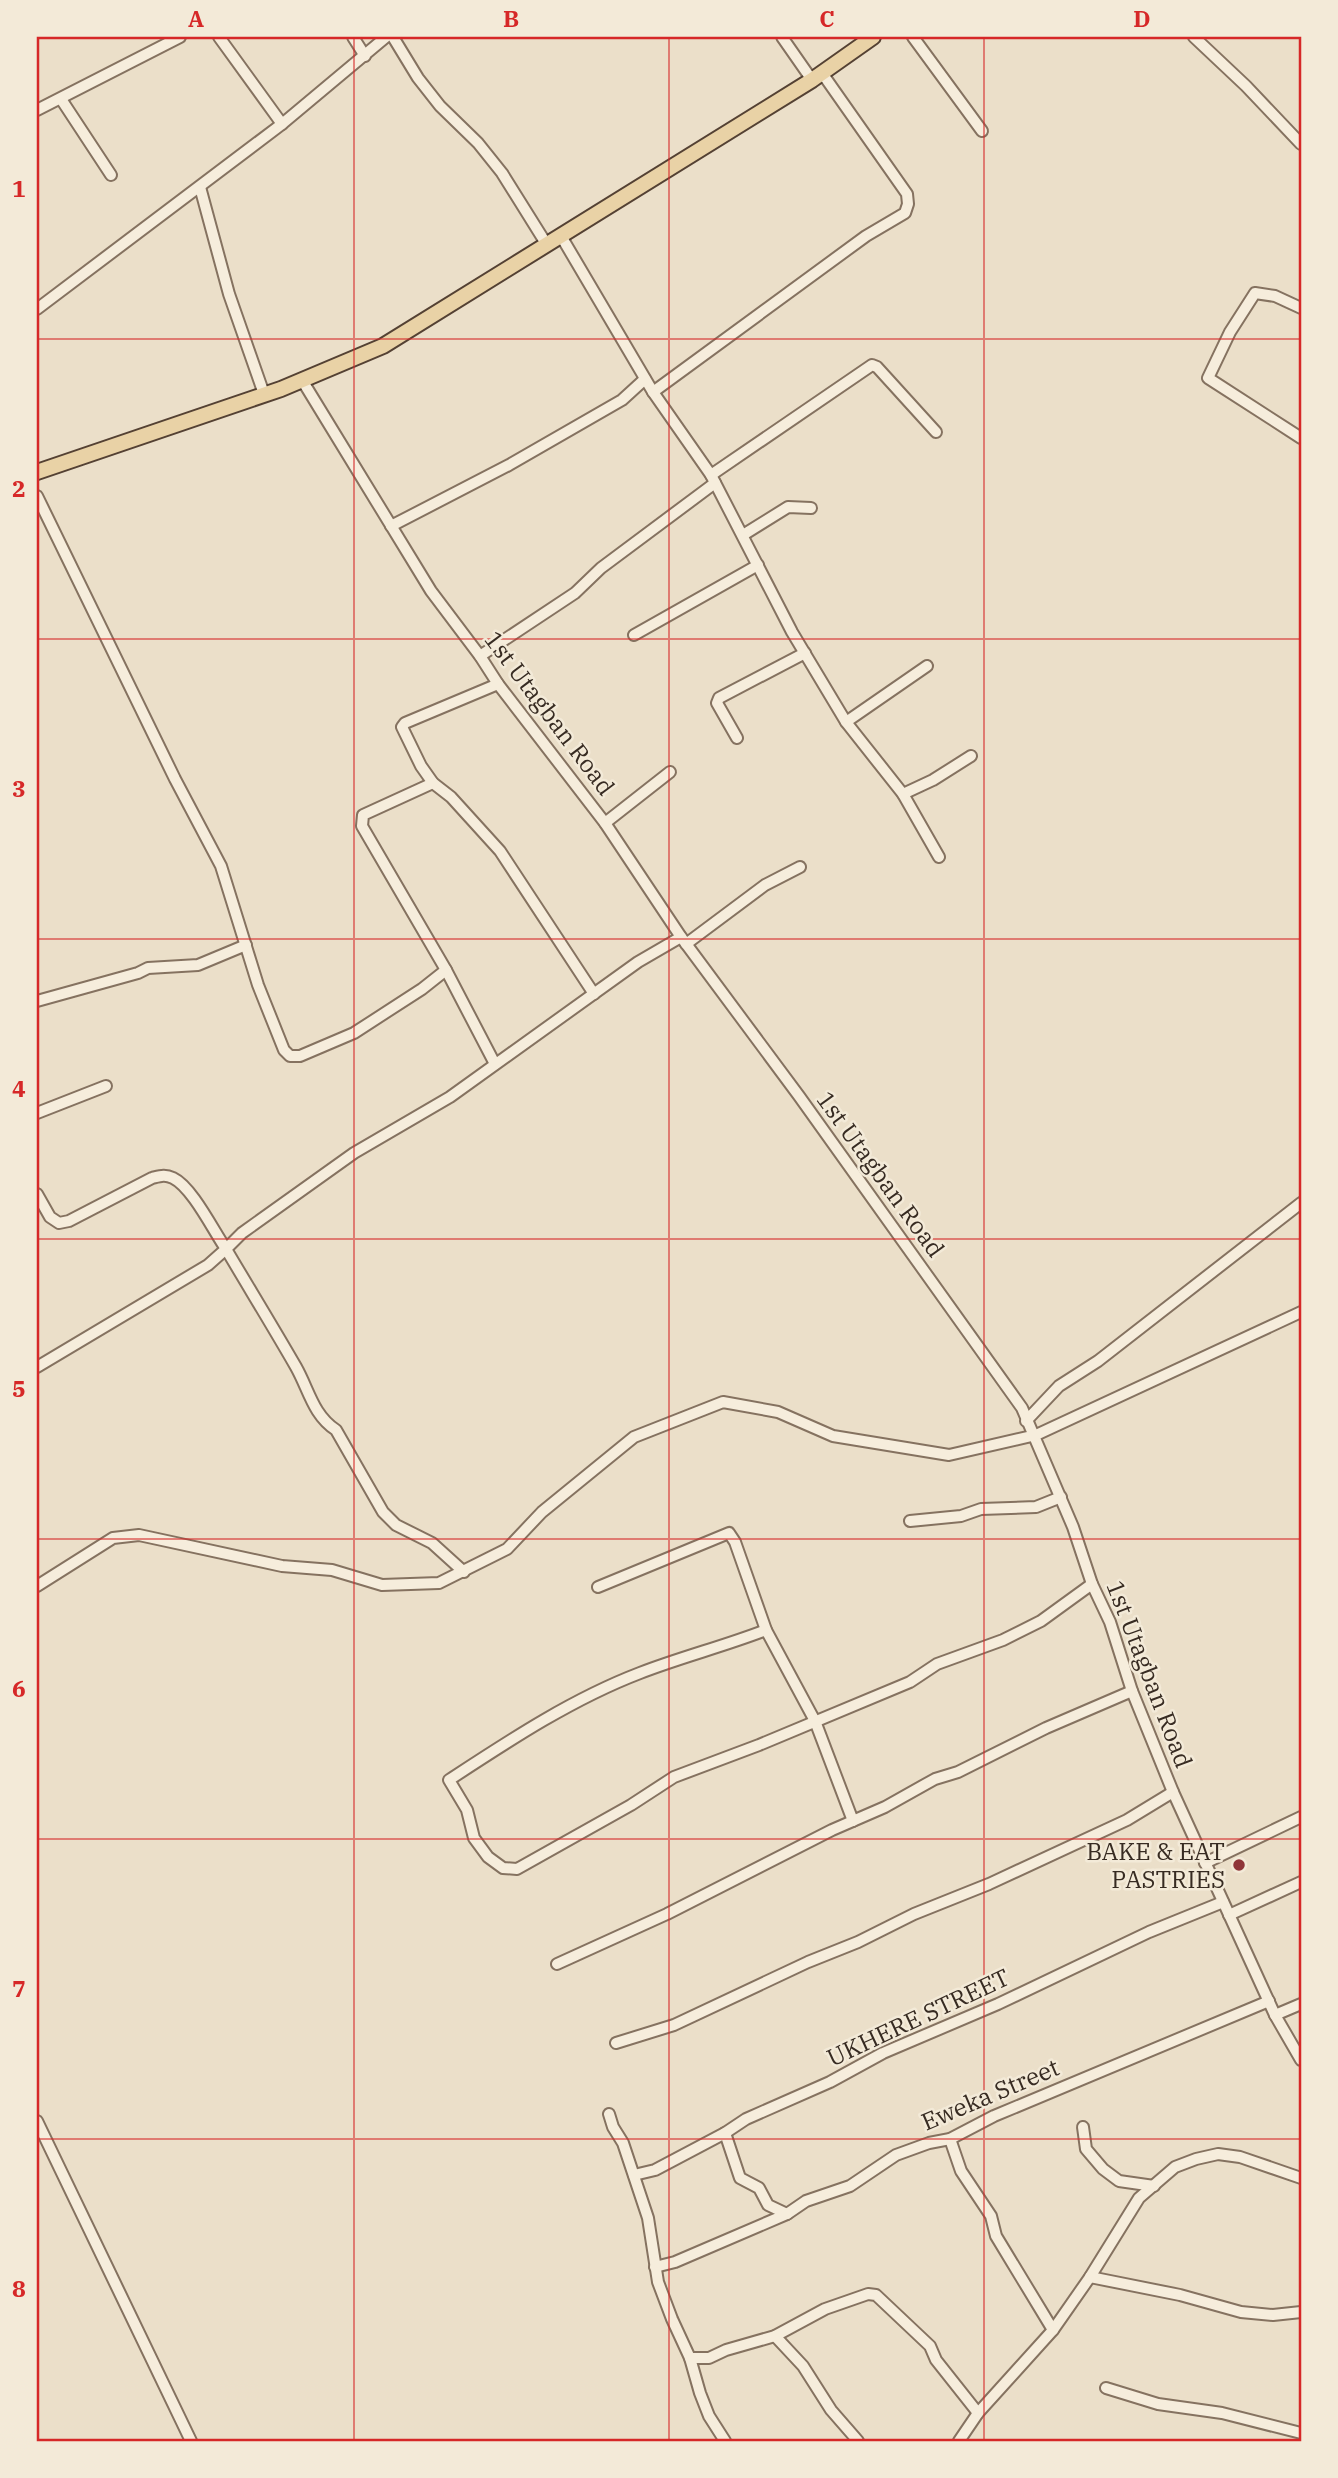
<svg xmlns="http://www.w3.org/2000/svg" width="1338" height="2478" viewBox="0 0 1338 2478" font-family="'IBM Plex Serif',serif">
<rect width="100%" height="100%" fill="#ebdfc9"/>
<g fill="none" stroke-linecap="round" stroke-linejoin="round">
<!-- minor casing -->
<g stroke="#857260" stroke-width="14">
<g id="minor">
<path d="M219 37 282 124"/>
<path d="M353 37 365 56"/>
<path d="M393 37 418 78 440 106 478 143 502 173 547 245"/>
<path d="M782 37 812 80"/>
<path d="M913 37 982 131"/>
<path d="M1194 37 1246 86 1301 144"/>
<path d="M61 99 111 175"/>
<path d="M37 110 180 37"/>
<path d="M200 187 229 294 264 394"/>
<path d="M561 236 653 392 711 475 792 632 846 722 903 794 939 857"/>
<path d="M1301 308 1275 296 1255 293 1230 332 1208 378 1301 438"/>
<path d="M37 309 282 124 386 37"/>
<path d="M302 380 431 591 480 656 498 684 605 823 681 937 799 1096 1022 1408 1073 1527 1092 1584 1110 1622 1132 1691 1173 1792 1275 2015 1301 2060"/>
<path d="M653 392 866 236 905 213 908 204 907 194 822 73"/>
<path d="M711 475 872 365 877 367 936 432"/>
<path d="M37 496 175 779 221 866 258 985 284 1050 290 1056H300L354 1033 422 989 446 970"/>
<path d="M391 526 509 465 622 400 645 379"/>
<path d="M743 535 788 507 811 508"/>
<path d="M634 635 758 565"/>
<path d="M480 656 575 593 601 568 715 483"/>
<path d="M498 684 405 723 402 727 421 766 433 783 451 797 500 851 594 994"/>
<path d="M846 722 927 666"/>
<path d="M737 738 717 703 719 698 805 653"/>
<path d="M433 783 363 815 362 826 446 970 495 1064"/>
<path d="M903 794 933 780 971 756"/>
<path d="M605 823 670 772"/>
<path d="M686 944 765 885 800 867"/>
<path d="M37 1001 138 973 148 968 198 965 246 945"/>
<path d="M37 1113 106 1086"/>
<path d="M37 1194 50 1217 59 1223 69 1221 152 1178C160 1176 165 1174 173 1178 192 1187 213 1230 226 1249L208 1265 37 1367"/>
<path d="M1026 1421 1059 1386 1098 1361 1301 1203"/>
<path d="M910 1521 961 1516 981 1509 1036 1507 1061 1497"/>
<path d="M464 1572 432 1543 396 1525 383 1512 336 1430C313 1415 309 1390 296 1367 273 1327 249 1288 226 1249L242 1233 354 1153 450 1097 638 962 681 937"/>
<path d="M37 1586 113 1538 139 1535 282 1566 332 1570 382 1585 439 1583 507 1549 542 1512 634 1437 723 1402 778 1412 833 1436 949 1455 1036 1435 1301 1312"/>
<path d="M598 1587 729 1533 735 1542 766 1630 815 1721 853 1821"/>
<path d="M766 1630C725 1646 681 1657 640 1673 572 1699 510 1740 449 1780L467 1810 474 1838 488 1857 503 1868 517 1869 631 1805 674 1777 759 1745 910 1682 937 1664 1003 1640 1041 1621 1092 1584"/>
<path d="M1205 1863 1301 1817"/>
<path d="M1229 1915 1301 1882"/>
<path d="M557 1964 667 1914 832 1830 885 1807 935 1779 958 1772 1046 1728 1132 1691"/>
<path d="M1275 2015 1301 2004"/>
<path d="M616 2043 674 2025 808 1962 858 1942 914 1914 989 1884 1127 1820 1173 1792"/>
<path d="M609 2114 613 2127 623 2143 648 2218 658 2282 672 2319 690 2358 700 2393 709 2416 725 2441"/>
<path d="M37 2121 191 2441"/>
<path d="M1083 2127 1086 2149 1103 2169 1119 2181 1154 2186"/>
<path d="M725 2133 740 2178 759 2188 768 2205 787 2214"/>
<path d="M950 2139 961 2171 991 2216 996 2236 1053 2330"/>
<path d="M634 2175 655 2170 725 2133 746 2119 830 2082 883 2053 998 2004 1149 1932 1223 1902"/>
<path d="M655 2267 675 2262 787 2214 806 2201 850 2186 896 2155 929 2143 950 2139 994 2116 1269 2001"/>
<path d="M1090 2277 1180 2295 1241 2312 1273 2315 1301 2312"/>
<path d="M775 2336 803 2366 831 2410 858 2441"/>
<path d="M690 2358H709L726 2350 775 2336 825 2309 868 2294 876 2295 930 2346 936 2360 978 2413"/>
<path d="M1106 2388 1158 2404 1222 2413 1301 2433"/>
<path d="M959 2441 978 2413 1053 2330 1090 2277 1139 2198 1175 2167 1196 2159 1218 2154 1240 2157 1301 2178"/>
</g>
</g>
<!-- major casing -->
<g stroke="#544133" stroke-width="18">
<path id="major" d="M37 472 281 389 383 346 812 80 873 37"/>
</g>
<!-- minor -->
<use href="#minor" stroke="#f6eddc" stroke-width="10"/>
<!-- major -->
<use href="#major" stroke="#e9d2a6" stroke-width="14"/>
</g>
<!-- grid -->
<path fill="none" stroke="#d62828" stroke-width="2" stroke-opacity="0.55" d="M354 37V2441M669 37V2441M984 37V2441M37 339H1301M37 639H1301M37 939H1301M37 1239H1301M37 1539H1301M37 1839H1301M37 2139H1301"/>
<!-- markers -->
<circle fill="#8f3539" stroke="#f3ead8" stroke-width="2.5" cx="1239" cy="1865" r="7"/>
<g text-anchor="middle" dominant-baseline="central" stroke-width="5" stroke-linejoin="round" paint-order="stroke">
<!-- street labels -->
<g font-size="24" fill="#372b22" stroke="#f3ead8">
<text transform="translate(550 713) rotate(53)">1st Utagban Road</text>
<text transform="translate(881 1174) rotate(54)">1st Utagban Road</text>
<text transform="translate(1150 1674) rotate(69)">1st Utagban Road</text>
<text transform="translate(918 2017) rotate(-25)">UKHERE STREET</text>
<text transform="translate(990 2094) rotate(-23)">Eweka Street</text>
</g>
<!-- poi labels -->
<g font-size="24" fill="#372b22" stroke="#f3ead8" text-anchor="end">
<text x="1225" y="1851">BAKE &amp; EAT<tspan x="1225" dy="28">PASTRIES</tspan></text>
</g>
</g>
<!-- border -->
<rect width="1338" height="2478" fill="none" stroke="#f3ead8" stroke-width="77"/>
<rect x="38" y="38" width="1262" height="2402" fill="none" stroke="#d62828" stroke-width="2.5"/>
<g font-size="23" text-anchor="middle" font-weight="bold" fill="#d62828">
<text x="196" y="27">A</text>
<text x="511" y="27">B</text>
<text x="827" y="27">C</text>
<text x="1142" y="27">D</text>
<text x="19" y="197">1</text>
<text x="19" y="497">2</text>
<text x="19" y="797">3</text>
<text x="19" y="1097">4</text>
<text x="19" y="1397">5</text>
<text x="19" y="1697">6</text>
<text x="19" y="1997">7</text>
<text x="19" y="2297">8</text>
</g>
</svg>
